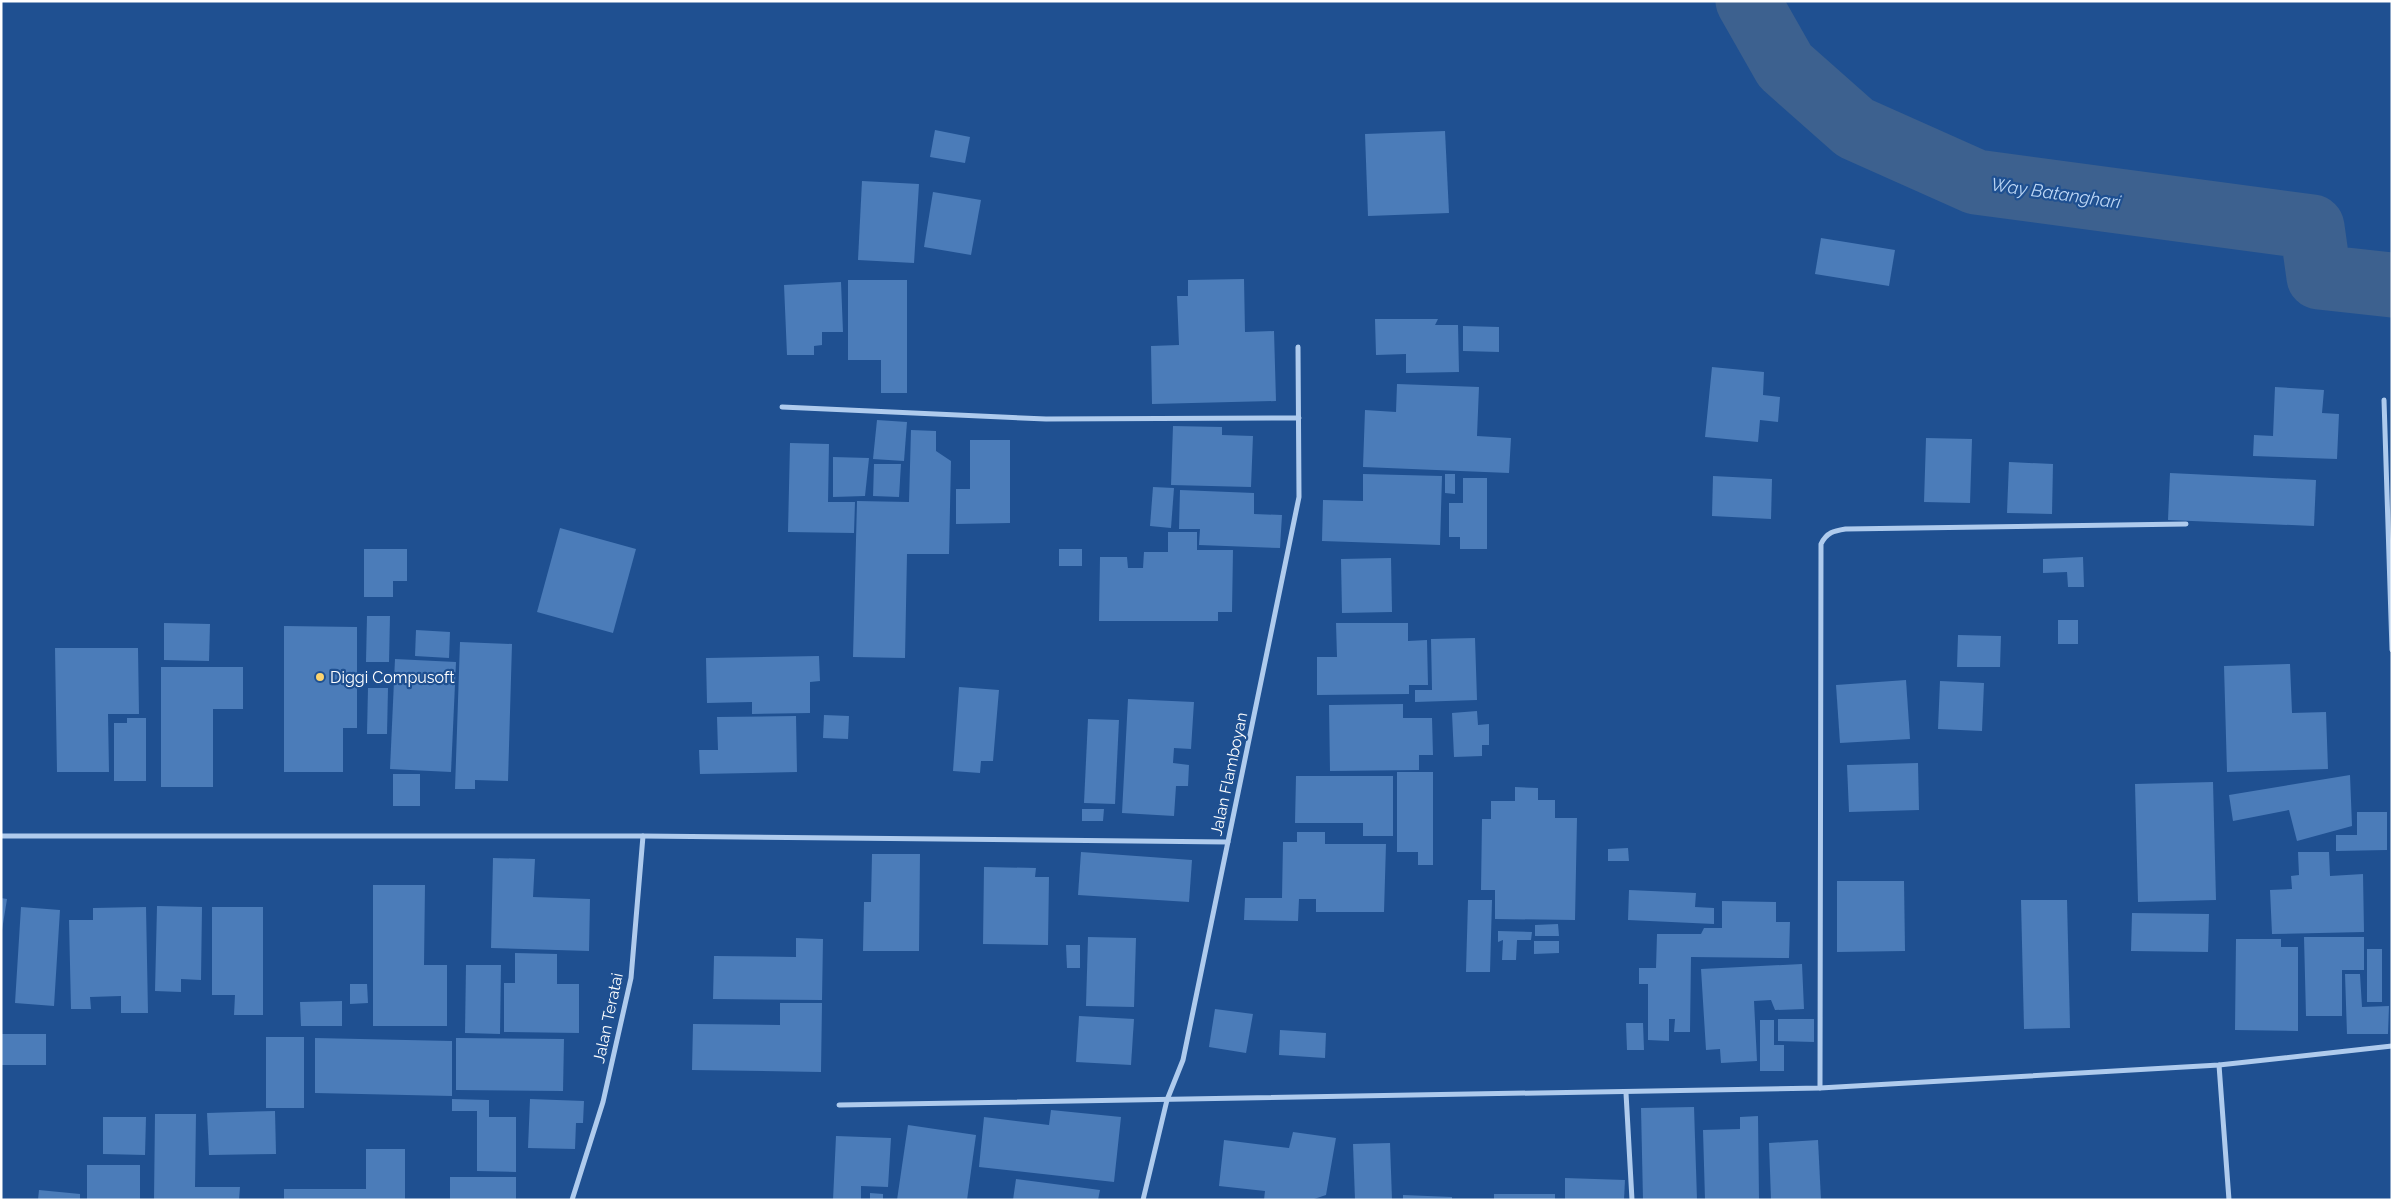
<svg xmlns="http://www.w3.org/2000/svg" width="2393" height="1201" viewBox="0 0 2393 1201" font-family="Raleway,sans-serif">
<rect width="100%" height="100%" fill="#1f5091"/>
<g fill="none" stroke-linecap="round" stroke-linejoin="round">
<!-- river -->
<path stroke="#3d618f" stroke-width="65" d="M1748 1 1785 66 1855 128 1976 182 2312 227 2319 277 2392 285"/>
</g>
<!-- building -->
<g fill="#4b7cb9">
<path d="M935 130 970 137 965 163 930 157Z"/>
<path d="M1445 131 1449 213 1368 216 1365 134Z"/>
<path d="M862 181 919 184 914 263 858 260Z"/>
<path d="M933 192 981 200 971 255 924 247Z"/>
<path d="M1821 238 1895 250 1889 286 1815 274Z"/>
<path d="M1244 279 1245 332 1274 331 1276 401 1152 404 1151 346 1179 345 1177 296H1188V280Z"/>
<path d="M848 280H907V393H881V360H848Z"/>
<path d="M841 282 843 332H822V345L814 346V355H787L784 285Z"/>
<path d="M1375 319H1438L1435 325H1458L1459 372 1406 373V354L1376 355Z"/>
<path d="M1463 326 1499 327V352L1463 351Z"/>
<path d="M1712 367 1764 372 1763 395 1780 397 1778 422 1760 420 1758 442 1705 437Z"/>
<path d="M1397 384 1479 387 1477 436 1511 438 1509 473 1363 467 1365 410 1396 412Z"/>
<path d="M2275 387 2324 390 2322 413 2339 414 2337 459 2253 456 2254 435 2273 436Z"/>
<path d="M877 420 907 422 904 461 873 459Z"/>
<path d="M1173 426 1222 427V435L1253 436 1251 487 1171 485Z"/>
<path d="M911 430 936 431V451L951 461 949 554H907L905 658 853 657 857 501 909 502Z"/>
<path d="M1926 438 1972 439 1970 503 1924 502Z"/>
<path d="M970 440H1010V523L956 524V489H970Z"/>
<path d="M790 443 829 444 828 502H855L854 533 788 532Z"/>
<path d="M833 457 869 458 865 496 833 497Z"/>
<path d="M2009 462 2053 464 2052 514 2007 513Z"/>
<path d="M874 464H901L899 497 873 496Z"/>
<path d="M2170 473 2316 480 2314 526 2168 520Z"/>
<path d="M1363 474 1442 476 1440 545 1322 541 1323 500 1363 501Z"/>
<path d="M1445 474H1455V494L1445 493Z"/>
<path d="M1713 476 1772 479 1771 519 1712 516Z"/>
<path d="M1463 478H1487V549H1460V537H1449V503H1463Z"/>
<path d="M1153 487 1174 488 1171 528 1150 526Z"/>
<path d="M1180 490 1254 493V514L1282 515 1280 548 1199 545 1200 529H1179Z"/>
<path d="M560 528 636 549 613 633 537 612Z"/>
<path d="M1168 532H1197V550H1233L1232 612H1218V621H1099L1100 557H1127L1128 568H1143L1144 552H1168Z"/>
<path d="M364 549H407V581H393V597H364Z"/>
<rect x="1059" y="549" width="23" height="17"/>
<path d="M2083 557 2084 587H2068L2067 572 2043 573V559Z"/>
<path d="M1391 558 1392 612 1342 613 1341 559Z"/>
<path d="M367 616H390L389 662H366Z"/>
<rect x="2058" y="620" width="20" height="24"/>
<path d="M164 623 210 624 209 661 164 660Z"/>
<path d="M1336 623H1408V641L1427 640 1428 685H1409V694L1317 695V657H1337Z"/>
<path d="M284 626 357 627V728H343V772H284Z"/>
<path d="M416 630 450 632 449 658 415 656Z"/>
<path d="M1958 635 2001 636 2000 667H1957Z"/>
<path d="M1475 638 1477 700 1415 702V690H1432L1431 639Z"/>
<path d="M460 642 512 644 508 781 475 780V789H455Z"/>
<path d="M55 648H138L139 714H108L109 772H57Z"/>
<path d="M819 656 820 681 810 682V713L752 714V702L707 703 706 658Z"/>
<path d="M395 659 456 662 451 772 390 769Z"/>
<path d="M2290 664 2292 713 2326 712 2328 769 2227 772 2224 666Z"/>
<path d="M161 667H243V709H213V787H161Z"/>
<path d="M1906 680 1910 739 1840 743 1836 685Z"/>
<path d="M1940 681 1984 683 1982 731 1938 729Z"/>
<path d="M959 687 999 690 993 761H981L980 773 953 771Z"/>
<path d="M368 688H388L387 734H367Z"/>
<path d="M1128 699 1194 702 1191 749 1174 748 1173 763 1189 765 1188 786H1176L1174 816 1122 813Z"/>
<path d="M1403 704V718H1432L1433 755H1419V770L1330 771 1329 705Z"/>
<path d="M1477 711 1478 725 1489 724V745H1482V756L1454 757 1452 713Z"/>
<path d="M824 715 849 716 848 739 823 738Z"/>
<path d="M796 716 797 772 700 774 699 750H718L717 717Z"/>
<path d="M127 718H146V781H114V723H127Z"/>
<path d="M1088 719 1119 720 1115 804 1084 803Z"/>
<path d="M1918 763 1919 810 1849 812 1847 765Z"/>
<path d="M1397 772H1433V865H1418V852H1397Z"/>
<rect x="393" y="774" width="27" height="32"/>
<path d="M2350 775 2352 826 2297 841 2289 810 2233 821 2229 795Z"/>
<path d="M1296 776H1393V836H1363V823H1295Z"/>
<path d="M2213 782 2216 900 2138 902 2135 784Z"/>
<path d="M1515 787 1538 788V800H1555V818H1577L1575 920 1495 919V890H1481L1482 819H1491V801H1515Z"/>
<path d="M1082 809H1104L1103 821H1082Z"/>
<path d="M2357 812H2387V850L2336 851V835H2357Z"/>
<path d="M1297 832H1325V844H1386L1384 912H1316V899H1299L1298 921 1244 920 1245 898H1282L1283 842H1297Z"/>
<path d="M1628 848 1629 861H1608V849Z"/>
<path d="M1081 852 1192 860 1189 902 1078 895Z"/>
<path d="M2298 852H2329L2330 876 2363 874 2364 932 2272 934 2270 890 2292 889 2291 876 2299 875Z"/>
<path d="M872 854H920L919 951H863L864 902H871Z"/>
<path d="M493 858 535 859 533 897 590 899 589 951 491 948Z"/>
<path d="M984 867 1036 868 1035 877H1049L1048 945 983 944Z"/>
<path d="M1837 881H1904L1905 951 1837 952Z"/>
<path d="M373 885H425L424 965H447V1026H373Z"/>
<path d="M1629 890 1696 893 1695 907 1714 908V924L1628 920Z"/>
<path d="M1 898 7 899 2 930H1Z"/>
<path d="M1468 900H1492L1490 972H1466Z"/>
<path d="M2021 900H2067L2070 1028 2024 1029Z"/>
<path d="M1722 901 1776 902V922H1790L1789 958 1691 957 1690 1032H1674L1675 1019H1669V1041L1648 1040V984H1639V968H1656L1657 934H1701L1704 928H1722Z"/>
<path d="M157 906 202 907 201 980 181 979V992L155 991Z"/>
<path d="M21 907 60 910 54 1006 15 1003Z"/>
<path d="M146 907 148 1013H121V996L90 997 91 1009H71L69 920H93V908Z"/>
<path d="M212 907H263V1015H234L235 995H212Z"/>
<path d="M2132 913 2209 914 2208 952 2131 951Z"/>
<path d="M1558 924 1559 936H1535V925Z"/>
<path d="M1498 931 1532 932 1531 940H1517L1516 960H1502L1503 940 1498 942Z"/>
<path d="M1088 937 1136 938 1134 1007 1086 1006Z"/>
<path d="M2304 937H2364V970H2342V1016H2306Z"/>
<path d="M796 938 823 939 822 1000 713 999 714 956 796 957Z"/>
<path d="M2236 939H2281V947H2298V1031L2235 1030Z"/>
<path d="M1534 941H1559V953L1534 954Z"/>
<path d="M1066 945H1080V968H1067Z"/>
<rect x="2367" y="949" width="15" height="53"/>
<path d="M515 953 557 954V984H579V1033L504 1032V983H515Z"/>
<path d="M1802 964 1804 1009 1775 1010 1771 1000 1754 1001 1757 1061 1721 1063 1720 1049 1706 1050 1701 969Z"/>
<path d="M466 965H501L500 1034 465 1033Z"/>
<path d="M2345 974H2360L2362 1007 2389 1006 2388 1034H2347Z"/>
<path d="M350 984H367L368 1003 350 1004Z"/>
<path d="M342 1001V1026H301L300 1002Z"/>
<path d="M780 1003H822L821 1072 692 1070 693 1024 780 1025Z"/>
<path d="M1215 1009 1253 1014 1246 1053 1209 1047Z"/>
<path d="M1079 1016 1134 1019 1131 1065 1076 1062Z"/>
<path d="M1778 1019H1814V1042L1778 1041Z"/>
<path d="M1760 1020H1774V1045H1784V1071H1760Z"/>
<path d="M1626 1023H1643L1644 1050H1627Z"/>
<path d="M1280 1030 1326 1033 1325 1058 1279 1055Z"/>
<rect x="1" y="1034" width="45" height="31"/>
<rect x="266" y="1037" width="38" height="71"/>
<path d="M315 1038 452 1041V1096L315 1093Z"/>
<path d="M456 1038 564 1039 563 1091 456 1090Z"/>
<path d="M452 1099 489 1100V1117H516V1172L477 1171V1111H452Z"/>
<path d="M530 1099 584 1101 583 1123H576L575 1149 528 1148Z"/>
<path d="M1694 1107 1697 1200H1643L1641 1108Z"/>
<path d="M1051 1110 1121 1117 1114 1182 979 1167 984 1117 1049 1125Z"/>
<path d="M275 1111 276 1154 209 1155 207 1113Z"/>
<path d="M155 1114H196L195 1187H240L239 1200H154Z"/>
<path d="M1758 1116 1759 1200H1705L1703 1130 1740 1129V1117Z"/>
<path d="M103 1117H146L145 1155 103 1154Z"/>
<path d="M908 1125 976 1135 967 1200H897Z"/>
<path d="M1293 1132 1336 1138 1326 1195 1311 1200H1264L1265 1191 1219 1186 1224 1140 1289 1148Z"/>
<path d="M836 1136 891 1138 888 1187 861 1186V1200H833Z"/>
<path d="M1818 1140 1821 1200H1771L1769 1143Z"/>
<path d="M1390 1143 1392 1200H1355L1353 1144Z"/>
<path d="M366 1149H405V1200H284V1189H366Z"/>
<rect x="87" y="1165" width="53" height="35"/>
<rect x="450" y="1177" width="66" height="23"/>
<path d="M1565 1178 1625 1180 1624 1200H1565Z"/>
<path d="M1016 1179 1100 1190 1098 1200H1013Z"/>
<path d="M39 1190 80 1194V1200H38Z"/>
<path d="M870 1193 883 1194V1200H870Z"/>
<rect x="1494" y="1194" width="61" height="6"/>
<path d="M1403 1195 1452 1197V1200H1403Z"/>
</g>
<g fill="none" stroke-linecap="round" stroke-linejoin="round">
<!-- street -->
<g stroke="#afcbed" stroke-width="5">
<path d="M2384 400 2392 650"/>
<path d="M782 407 1046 419 1299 418"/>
<path d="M1 836H643L1228 842"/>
<path d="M2219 1065 2229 1200"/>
<path d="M1820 1088 1821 544C1827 532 1834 531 1846 529L2186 524"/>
<path d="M1626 1093 1632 1200"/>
<path d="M839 1105 1820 1088 2219 1065 2392 1046"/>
<path d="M572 1200 603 1102 631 978 643 836"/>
<path d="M1143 1200 1167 1100 1183 1060 1299 497 1298 347"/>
</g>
</g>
<!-- markers -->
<circle fill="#fbd36f" stroke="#1f5091" stroke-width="2" cx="320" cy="677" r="5"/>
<g text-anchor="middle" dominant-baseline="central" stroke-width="4.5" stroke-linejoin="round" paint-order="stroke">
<!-- poi labels -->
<g font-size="16" fill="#fff" stroke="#1f5091" text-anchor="start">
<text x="330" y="677">Diggi Compusoft</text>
</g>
<!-- street labels -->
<g font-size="16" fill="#fff" stroke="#1f5091">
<text transform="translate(1229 774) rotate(-78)">Jalan Flamboyan</text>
<text transform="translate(608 1018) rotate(-78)">Jalan Teratai</text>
</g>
<!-- water labels -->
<g font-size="18" font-style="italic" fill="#bbd5f4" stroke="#1f5091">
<text transform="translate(2056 193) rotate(8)">Way Batanghari</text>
</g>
</g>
<!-- border -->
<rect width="2393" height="1201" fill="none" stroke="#ffffff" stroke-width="5"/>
</svg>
